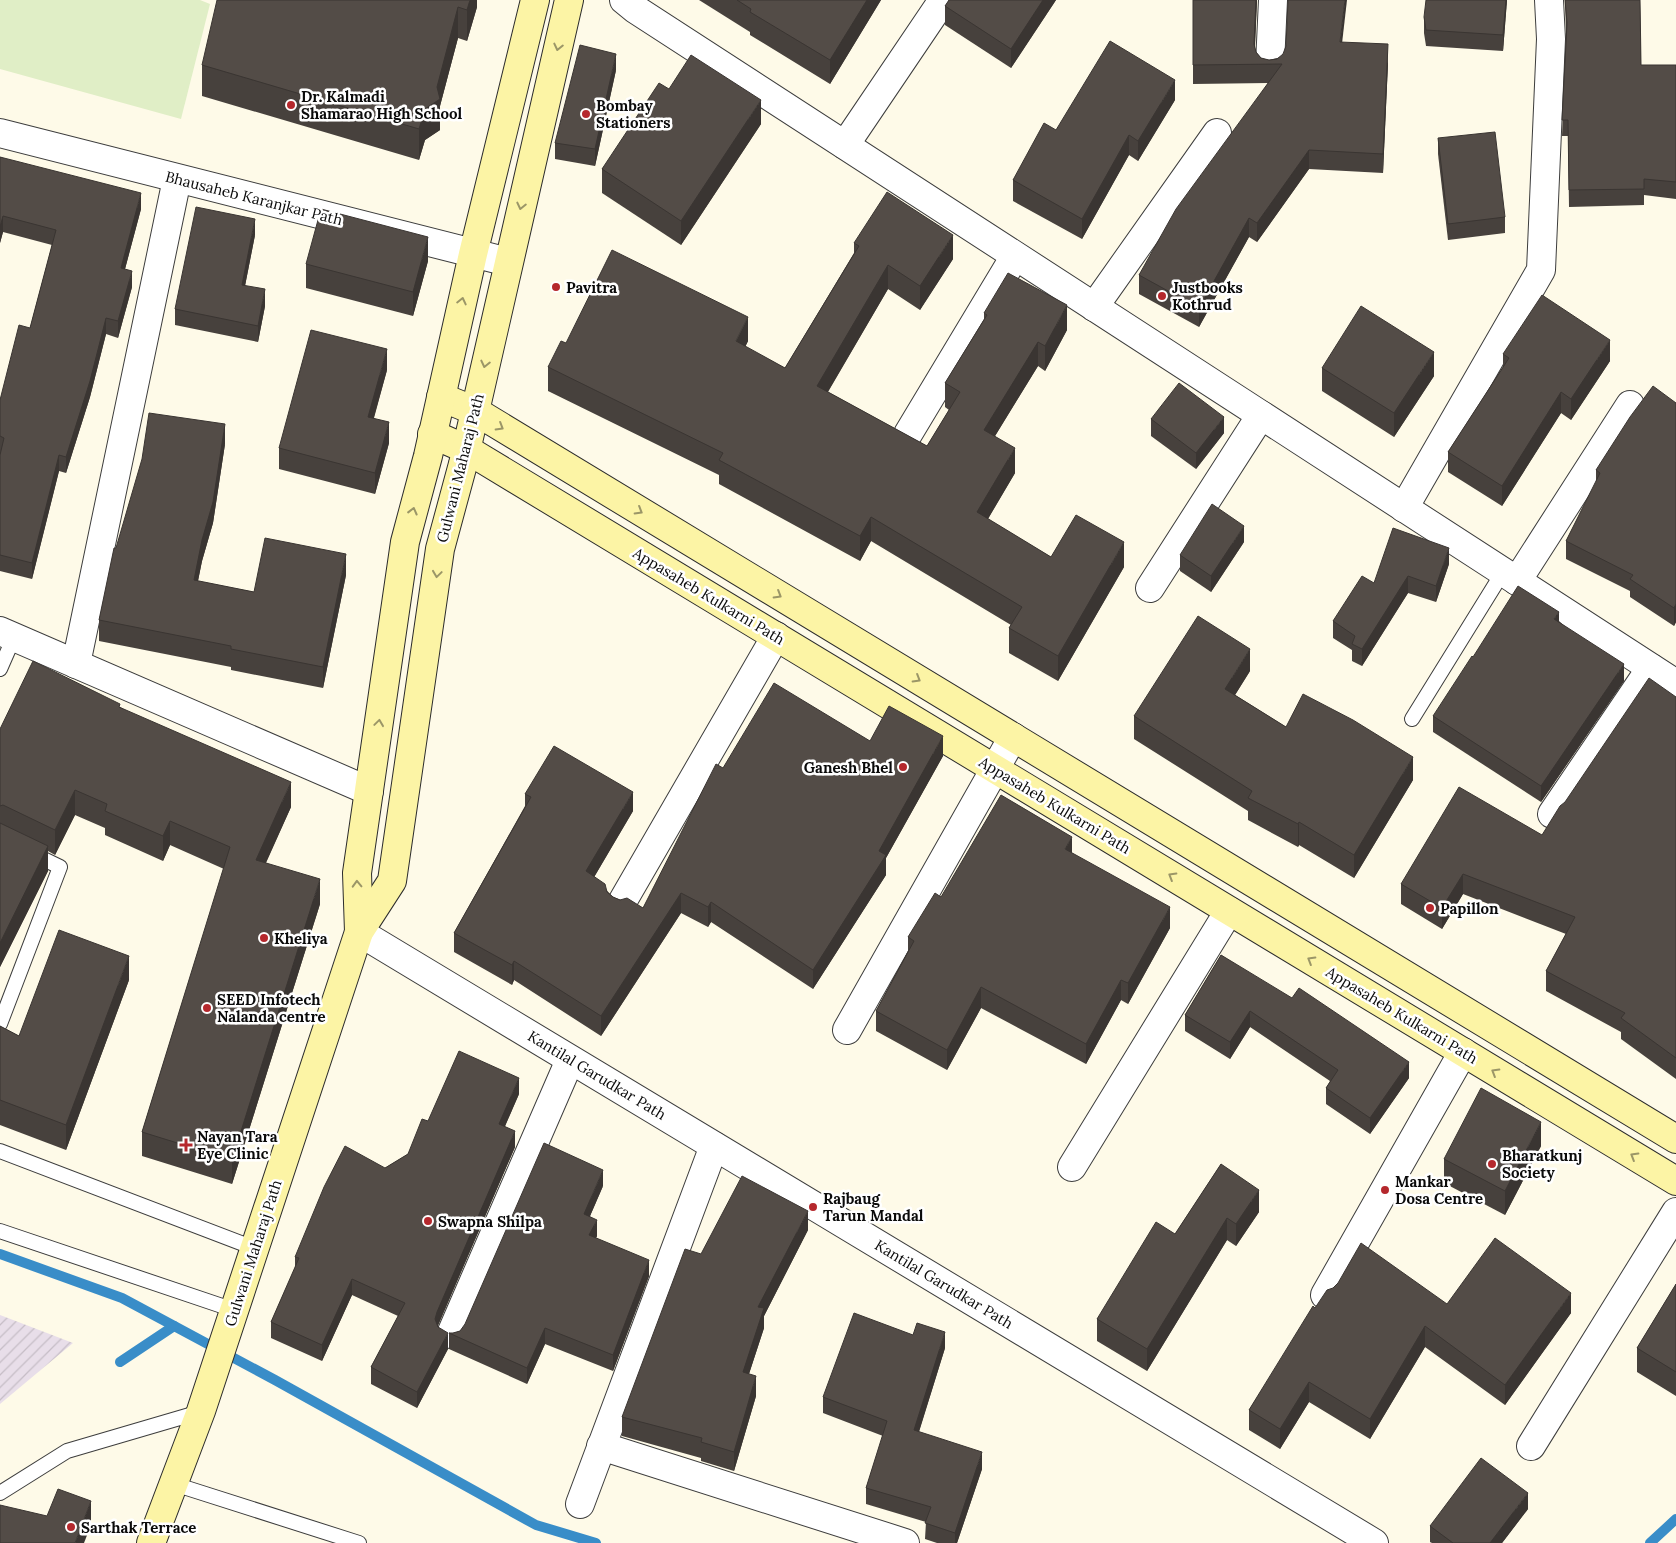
<svg xmlns="http://www.w3.org/2000/svg" width="1676" height="1543" viewBox="0 0 1676 1543" font-family="Lora,serif">
<defs>
<pattern id="industrial-furrows" width="10" height="10" patternUnits="userSpaceOnUse" patternTransform="scale(1.25)"><rect width="10" height="10" fill="#e8dee9"/><path d="M-1 1l2-2M0 10L10 0M9 11l2-2" fill="none" stroke="#c6bdc6"/></pattern>
</defs>
<rect width="100%" height="100%" fill="#fefae8"/>
<!-- industrial -->
<path fill="url(#industrial-furrows)" d="M0 1315 73 1343 0 1404Z"/>
<!-- pitch -->
<path fill="#e0eec6" d="M0 0H200L210 4 181 119 0 69Z"/>
<g fill="none" stroke-linecap="round" stroke-linejoin="round">
<!-- stream -->
<g stroke="#398dc8" stroke-width="10">
<path d="M0 1254 122 1298 275 1380 536 1525 596 1543"/>
<path d="M120 1362 174 1326"/>
<path d="M1650 1543 1676 1519"/>
</g>
<!-- lane casing -->
<g stroke="#3d3d3d" stroke-width="16">
<g id="lane">
<path d="M0 669 14 637"/>
<path d="M1412 719 1503 572"/>
<path d="M0 838 60 867 0 1024"/>
<path d="M0 1151 254 1248"/>
<path d="M0 1231 234 1310"/>
<path d="M174 1484 359 1543"/>
<path d="M0 1493 67 1451 200 1412"/>
</g>
</g>
<!-- street casing -->
<g stroke="#3d3d3d" stroke-width="30">
<g id="street">
<path d="M624 0 635 9 1676 684"/>
<path d="M1270 64 1273 0"/>
<path d="M0 133 508 262"/>
<path d="M845 145 943 0"/>
<path d="M1094 307 1217 133"/>
<path d="M908 434 1015 256"/>
<path d="M1404 508 1541 270 1551 39 1549 0"/>
<path d="M1517 581 1630 405"/>
<path d="M1150 588 1261 415"/>
<path d="M0 631 369 791"/>
<path d="M76 664 177 179"/>
<path d="M1552 814 1651 668"/>
<path d="M621 904 776 636"/>
<path d="M359 932 1374 1543"/>
<path d="M847 1030 1013 737"/>
<path d="M1072 1167 1229 911"/>
<path d="M1325 1295 1463 1052"/>
<path d="M451 1334 570 1060"/>
<path d="M601 1446 905 1543"/>
<path d="M1531 1446 1676 1212"/>
<path d="M580 1504 714 1146"/>
</g>
</g>
<!-- secondary casing -->
<g stroke="#2c2c2c" stroke-width="30">
<g id="secondary">
<path d="M441 397 475 411 1676 1139"/>
<path d="M432 434 466 449 1676 1181"/>
<path d="M359 932 357 873 405 542 428 456 473 254 535 0"/>
<path d="M151 1543 201 1411 359 932 392 881 440 549 463 464 569 0"/>
</g>
</g>
<!-- lane -->
<use href="#lane" stroke="#fff" stroke-width="14"/>
<!-- street -->
<use href="#street" stroke="#fff" stroke-width="28"/>
<!-- secondary -->
<use href="#secondary" stroke="#fcf4a5" stroke-width="28"/>
</g>
<!-- wall -->
<g fill="#47413d">
<path d="M477 0V7L467 41 458 38 440 106V130L425 140 419 160 202 96V65Z"/>
<path d="M699 0H881L830 84 750 35V32Z"/>
<path d="M949 0H1056L1011 68 945 25V6Z"/>
<path d="M1193 0H1257L1255 48 1256 52 1261 58 1269 60 1342 42 1388 63 1383 173 1309 169 1257 242 1249 237 1199 327 1139 294V275L1268 83 1193 84Z"/>
<path d="M1507 0 1503 51 1426 46 1424 33V17Z"/>
<path d="M1565 0H1640L1641 65H1676V199L1644 195V205L1569 207 1568 136H1562L1566 32Z"/>
<path d="M616 70 595 166 555 159V143Z"/>
<path d="M669 89 761 124 681 245 602 193V169Z"/>
<path d="M1175 100 1138 161 1129 155 1082 239 1013 201V180L1056 130Z"/>
<path d="M1438 138 1505 217V233L1448 240 1438 154Z"/>
<path d="M0 157 141 209 125 269 132 287 118 338 106 334 90 397 66 473 59 471 32 579 0 571V400L30 328 52 245 3 232 0 243Z"/>
<path d="M255 235 245 286 265 306 258 342 175 325V309Z"/>
<path d="M854 243 953 259 920 310 888 289 828 392 927 446 949 410 945 407V383L984 319V313L1067 330 1045 371 1038 366 995 436 1015 473 988 519 1051 557 1124 567 1058 681 1009 653V628L1011 625 871 541 860 561 719 484V475L548 391V367L566 343 748 341 745 347 785 368 854 253Z"/>
<path d="M428 261 413 316 306 288V264Z"/>
<path d="M1503 354 1610 361 1571 420 1561 413 1502 506 1448 472V452L1503 367Z"/>
<path d="M1322 368 1434 376 1394 437 1322 391Z"/>
<path d="M387 370 374 418 389 443 375 494 279 469V448Z"/>
<path d="M1676 403V622L1674 626 1630 597V591L1566 559V541L1596 483V470Z"/>
<path d="M1151 419 1224 433 1196 469 1151 436Z"/>
<path d="M225 444 213 523 202 561 198 581 254 592 346 575 323 688 231 670V667L99 641V620L116 548Z"/>
<path d="M1244 542 1211 592 1180 571V555Z"/>
<path d="M1449 564 1436 602 1408 593 1362 666 1352 661V650L1333 638V621L1374 583Z"/>
<path d="M1559 621 1624 681 1541 802 1433 732V716Z"/>
<path d="M1250 671 1235 695 1286 727 1413 780 1354 878 1299 845 1298 847 1248 820V811L1134 739V716Z"/>
<path d="M1676 697V1079L1621 1039V1032L1546 991V971L1566 934 1463 894 1442 929 1401 904V884L1542 835Z"/>
<path d="M120 707 291 807 266 863 320 904 232 1184 142 1156V1132L224 869 170 845 163 861 105 835V828L75 815 55 855 48 851V871L0 967V729Z"/>
<path d="M870 741 943 756 886 858V875L813 989 711 922 708 927 681 913 601 1036 514 980 512 985 454 952V933L525 806V794L633 811 594 877 613 897 643 908 723 768Z"/>
<path d="M1072 853 1170 928 1128 1004 1121 1000 1086 1064 981 1008 947 1070 876 1031V1011L908 951V937L941 897Z"/>
<path d="M1221 955 1409 1078 1370 1134 1326 1104V1088L1330 1081 1250 1027 1230 1059 1185 1031V1015Z"/>
<path d="M129 980 66 1150 0 1125V1026L19 1036Z"/>
<path d="M519 1094 505 1126 515 1147 438 1325 448 1349 417 1408 371 1384V1367L398 1316 352 1295 322 1361 271 1338V1322L295 1268V1257L385 1168 408 1154 428 1121Z"/>
<path d="M1541 1146 1505 1215 1444 1183V1159Z"/>
<path d="M1221 1164 1259 1212 1236 1246 1227 1240 1147 1371 1097 1341V1319L1175 1234Z"/>
<path d="M603 1186 590 1216 597 1236 596 1238 649 1276 613 1371 545 1344 527 1384 449 1349V1333H453L460 1331Z"/>
<path d="M808 1230 764 1316V1328L749 1374 756 1396 734 1471 701 1461V1458L622 1436V1417L701 1254Z"/>
<path d="M1676 1284V1396L1637 1372V1348Z"/>
<path d="M1447 1304 1571 1313 1505 1405 1425 1347 1370 1439 1309 1402 1280 1449 1249 1430V1410L1315 1308Z"/>
<path d="M945 1348 919 1432 982 1469 957 1543H937L925 1539 926 1522 866 1504V1488L883 1436 823 1413V1397Z"/>
<path d="M1528 1509 1502 1543H1432L1430 1542V1526Z"/>
</g>
<!-- shaded-wall -->
<g fill="#3a3532">
<path d="M470 0H477V7L467 41V10Z"/>
<path d="M867 0H881L830 84V60Z"/>
<path d="M1043 0H1056L1011 68V49Z"/>
<path d="M1256 0H1257L1254 63V44Z"/>
<path d="M1345 0H1347L1340 61V42Z"/>
<path d="M1506 0H1507L1503 51V35Z"/>
<path d="M458 7V38L440 106V130L425 140 419 160V129L425 109 437 87Z"/>
<path d="M1388 44V63L1383 173V154Z"/>
<path d="M616 54V70L595 166V149Z"/>
<path d="M1175 80V100L1138 161V141Z"/>
<path d="M761 100V124L681 245V221Z"/>
<path d="M1129 135V155L1082 239V219Z"/>
<path d="M1309 150V169L1257 242V223Z"/>
<path d="M141 193V209L121 284V268Z"/>
<path d="M3 216V232L0 243V227Z"/>
<path d="M1249 218V237L1199 327V308Z"/>
<path d="M255 219V235L242 301V285Z"/>
<path d="M953 235V259L920 310V286Z"/>
<path d="M428 237V261L413 316V292Z"/>
<path d="M888 265V289L817 410V386Z"/>
<path d="M132 271V287L118 338V321Z"/>
<path d="M265 289V306L258 342V326Z"/>
<path d="M1067 305V330L1045 371V346Z"/>
<path d="M748 317V341L736 366V341Z"/>
<path d="M106 318V334L90 397 66 473V457Z"/>
<path d="M1610 340V361L1571 420V399Z"/>
<path d="M1038 342V366L984 454V430Z"/>
<path d="M387 349V370L368 438V417Z"/>
<path d="M1434 352V376L1394 437V413Z"/>
<path d="M1561 392V413L1502 506V486Z"/>
<path d="M1224 417V433L1196 469V453Z"/>
<path d="M389 422V443L375 494V473Z"/>
<path d="M225 424V444L213 523 202 561 194 600V580Z"/>
<path d="M1015 448V473L977 537V512Z"/>
<path d="M59 455V471L32 579V563Z"/>
<path d="M871 517V541L860 561V536Z"/>
<path d="M1244 526V542L1211 592V576Z"/>
<path d="M1124 542V567L1058 681V656Z"/>
<path d="M1449 548V564L1436 602V586Z"/>
<path d="M346 554V575L323 688V667Z"/>
<path d="M1408 576V593L1362 666V649Z"/>
<path d="M1676 604V622L1674 626V608Z"/>
<path d="M1559 612V628L1554 619Z"/>
<path d="M1250 649V671L1225 711V689Z"/>
<path d="M1624 664V681L1541 802V786Z"/>
<path d="M943 736V756L886 858V875L813 989V970Z"/>
<path d="M1413 757V780L1354 878V855Z"/>
<path d="M291 782V807L256 884V860Z"/>
<path d="M75 790V815L55 855V830Z"/>
<path d="M633 792V811L586 891V871Z"/>
<path d="M170 821V845L163 861V836Z"/>
<path d="M1299 822V845L1298 847V824Z"/>
<path d="M1072 837V857L1065 849Z"/>
<path d="M48 846V871L0 967V943Z"/>
<path d="M1463 874V894L1442 929V908Z"/>
<path d="M320 879V904L232 1184V1160Z"/>
<path d="M681 893V913L601 1036V1016Z"/>
<path d="M711 902V922L708 927V907Z"/>
<path d="M1170 907V928L1128 1004V983Z"/>
<path d="M129 956V980L66 1150V1125Z"/>
<path d="M514 961V980L512 985V965Z"/>
<path d="M1121 980V1000L1086 1064V1044Z"/>
<path d="M981 987V1008L947 1070V1050Z"/>
<path d="M1250 1011V1027L1230 1059V1042Z"/>
<path d="M1409 1062V1078L1370 1134V1118Z"/>
<path d="M519 1078V1094L499 1140V1124Z"/>
<path d="M1541 1122V1146L1505 1215V1191Z"/>
<path d="M515 1131V1147L437 1328 435 1319 437 1312Z"/>
<path d="M603 1170V1186L584 1230V1214Z"/>
<path d="M1259 1190V1212L1236 1246V1224Z"/>
<path d="M808 1211V1230L764 1316V1328L743 1392V1372L758 1307Z"/>
<path d="M1227 1218V1240L1147 1371V1349Z"/>
<path d="M597 1220V1236L589 1251V1235Z"/>
<path d="M649 1260V1276L613 1371V1355Z"/>
<path d="M352 1279V1295L322 1361V1345Z"/>
<path d="M1571 1293V1313L1505 1405V1385Z"/>
<path d="M1425 1326V1347L1370 1439V1419Z"/>
<path d="M545 1328V1344L527 1384V1368Z"/>
<path d="M945 1332V1348L914 1447V1430Z"/>
<path d="M448 1333V1349L417 1408V1392Z"/>
<path d="M756 1376V1396L734 1471V1452Z"/>
<path d="M1309 1382V1402L1280 1449V1429Z"/>
<path d="M982 1452V1469L957 1543H955V1533Z"/>
<path d="M1528 1493V1509L1502 1543H1490Z"/>
<path d="M91 1501V1525L84 1543H75Z"/>
</g>
<!-- building -->
<g fill="#534c47" stroke="#3a3532">
<path d="M217 0H470L467 10 458 7 437 87 440 99 425 109 419 129 202 65Z"/>
<path d="M737 0H867L830 60 750 12 751 9Z"/>
<path d="M949 0H1043L1011 49 945 6Z"/>
<path d="M1193 0H1256L1254 44 1256 52 1261 58 1269 60 1277 59 1283 54 1286 46 1288 0H1345L1340 42 1388 44 1383 154 1309 150 1257 223 1249 218 1199 308 1139 275 1176 209 1282 64 1193 65Z"/>
<path d="M1426 0H1506L1503 35 1426 30 1424 17Z"/>
<path d="M1565 0H1640L1641 65H1676V182L1644 179V189L1569 190 1568 120H1562L1567 23Z"/>
<path d="M1110 41 1175 80 1138 141 1129 135 1082 219 1013 180 1044 123 1056 130Z"/>
<path d="M580 45 616 54 595 149 555 143Z"/>
<path d="M691 55 761 100 681 221 602 169 659 83 669 89Z"/>
<path d="M1495 132 1505 217 1448 224 1438 138Z"/>
<path d="M0 157 141 193 121 268 132 271 118 321 106 318 90 381 66 457 59 455 32 563 0 555V455L4 438 0 436V400L19 325 30 328 56 230 3 216 0 227Z"/>
<path d="M887 192 953 235 920 286 888 265 817 386 927 446 960 392 945 383 987 315 984 313 1008 273 1067 305 1045 346 1038 342 984 430 1015 448 977 512 1051 557 1076 515 1124 542 1058 656 1009 628 1022 607 871 517 860 536 719 460 723 453 548 367 561 341 566 343 612 250 748 317 736 341 785 368 859 246 854 243Z"/>
<path d="M196 207 255 219 242 285 265 289 258 326 175 309Z"/>
<path d="M321 209 428 237 413 292 306 264Z"/>
<path d="M1542 295 1610 340 1571 399 1561 392 1502 486 1448 452 1509 358 1503 354Z"/>
<path d="M1361 306 1434 352 1394 413 1322 368Z"/>
<path d="M311 330 387 349 368 417 389 422 375 473 279 448Z"/>
<path d="M1179 383 1224 417 1196 453 1151 419Z"/>
<path d="M1653 386 1676 403V604L1674 608 1630 579 1633 575 1566 541 1600 473 1596 470 1630 417Z"/>
<path d="M149 413 225 424 213 502 202 540 194 580 254 592 265 538 346 554 323 667 231 649V646L99 620 114 548H116L142 459Z"/>
<path d="M1212 504 1244 526 1211 576 1180 555Z"/>
<path d="M1393 528 1449 548 1436 586 1408 576 1362 649 1352 644 1355 636 1333 621 1362 576 1374 583Z"/>
<path d="M1518 586 1559 612 1554 619 1624 664 1541 786 1433 716 1472 656 1473 657Z"/>
<path d="M1198 616 1250 649 1225 689 1286 727 1303 694 1353 720 1413 757 1354 855 1299 822 1298 824 1248 798 1252 791 1134 716Z"/>
<path d="M33 661 120 704 119 707 291 782 256 860 320 879 232 1160 142 1132 230 847 170 821 163 836 105 811 107 804 75 790 55 830 3 805 0 806V729Z"/>
<path d="M1649 678 1676 697V1058L1621 1018 1625 1013 1546 971 1575 917 1463 874 1442 908 1401 884 1459 787 1542 835 1560 806 1565 802Z"/>
<path d="M774 683 870 741 889 706 943 736 879 851 886 855 813 970 711 902 708 907 681 893 601 1016 514 961 512 965 454 933 531 797 525 794 554 746 633 792 586 871 605 884 607 892 613 897 620 900 627 898 643 908 716 764 723 768Z"/>
<path d="M1001 795 1072 837 1065 849 1170 907 1128 983 1121 980 1086 1044 981 987 947 1050 876 1011 914 941 908 937 935 893 941 897Z"/>
<path d="M0 823 48 846 0 943Z"/>
<path d="M59 930 129 956 66 1125 0 1100V1026L19 1036Z"/>
<path d="M1221 955 1292 998 1299 988 1409 1062 1370 1118 1326 1088 1338 1070 1250 1011 1230 1042 1185 1015Z"/>
<path d="M459 1051 519 1078 499 1124 515 1131 437 1312 435 1319 438 1327 448 1333 417 1392 371 1367 405 1303 352 1279 322 1345 271 1322 299 1258 295 1257 324 1187 345 1146 385 1168 408 1154 422 1119 428 1121Z"/>
<path d="M1481 1088 1541 1122 1505 1191 1444 1159Z"/>
<path d="M544 1143 603 1170 584 1214 597 1220 589 1235 649 1260 613 1355 545 1328 527 1368 449 1333H453L460 1331 465 1324Z"/>
<path d="M1221 1164 1259 1190 1236 1224 1227 1218 1147 1349 1097 1319 1156 1222 1175 1234Z"/>
<path d="M742 1176 808 1211 758 1307 764 1308 743 1372 756 1376 734 1452 701 1442 702 1438 622 1417 685 1249 701 1254Z"/>
<path d="M1495 1238 1571 1293 1505 1385 1425 1326 1370 1419 1309 1382 1280 1429 1249 1410 1313 1306 1315 1308 1327 1290 1333 1288 1338 1283 1361 1243 1447 1304Z"/>
<path d="M1676 1284V1372L1637 1348Z"/>
<path d="M854 1313 913 1335 917 1323 945 1332 914 1430 982 1452 955 1533 925 1523 931 1507 866 1488 887 1421 823 1397Z"/>
<path d="M1481 1458 1528 1493 1490 1543H1453L1430 1526Z"/>
<path d="M58 1489 91 1501 75 1543H0V1505L47 1516Z"/>
</g>
<!-- one-way arrows -->
<defs><path id="oneway-chevron" d="M-2-3.5L2.5 0L-2 3.5" fill="none" stroke-width="1.6" stroke-linecap="round" stroke-linejoin="round" transform="scale(1.25)"/></defs>
<g stroke="#9b9667">
<use href="#oneway-chevron" transform="translate(558 47) rotate(103)"/>
<use href="#oneway-chevron" transform="translate(521 206) rotate(103)"/>
<use href="#oneway-chevron" transform="translate(462 301) rotate(-77)"/>
<use href="#oneway-chevron" transform="translate(485 364) rotate(103)"/>
<use href="#oneway-chevron" transform="translate(500 427) rotate(31)"/>
<use href="#oneway-chevron" transform="translate(413 511) rotate(-76)"/>
<use href="#oneway-chevron" transform="translate(639 511) rotate(31)"/>
<use href="#oneway-chevron" transform="translate(437 574) rotate(98)"/>
<use href="#oneway-chevron" transform="translate(778 595) rotate(31)"/>
<use href="#oneway-chevron" transform="translate(917 679) rotate(31)"/>
<use href="#oneway-chevron" transform="translate(379 723) rotate(-82)"/>
<use href="#oneway-chevron" transform="translate(1172 876) rotate(-149)"/>
<use href="#oneway-chevron" transform="translate(357 884) rotate(-92)"/>
<use href="#oneway-chevron" transform="translate(1311 960) rotate(-149)"/>
<use href="#oneway-chevron" transform="translate(1495 1072) rotate(-149)"/>
<use href="#oneway-chevron" transform="translate(1634 1156) rotate(-149)"/>
</g>
<!-- markers -->
<g fill="#b5282d" stroke="#fff" stroke-width="2">
<circle cx="291" cy="105" r="5"/>
<circle cx="586" cy="114" r="5"/>
<circle cx="556" cy="287" r="5"/>
<circle cx="1162" cy="296" r="5"/>
<circle cx="903" cy="767" r="5"/>
<circle cx="1430" cy="908" r="5"/>
<circle cx="264" cy="938" r="5"/>
<circle cx="207" cy="1008" r="5"/>
<path d="M183.5 1137.5h5v5h5v5h-5v5h-5v-5h-5v-5h5z"/>
<circle cx="1492" cy="1164" r="5"/>
<circle cx="1385" cy="1190" r="5"/>
<circle cx="813" cy="1207" r="5"/>
<circle cx="428" cy="1221" r="5"/>
<circle cx="71" cy="1527" r="5"/>
</g>
<g text-anchor="middle" dominant-baseline="central" stroke-width="5" stroke-linejoin="round" paint-order="stroke">
<!-- poi labels -->
<g font-size="15" font-weight="bold" fill="#0a0a0a" stroke="#fff" text-anchor="start">
<text x="301" y="96">Dr. Kalmadi<tspan x="301" dy="17">Shamarao High School</tspan></text>
<text x="596" y="105">Bombay<tspan x="596" dy="17">Stationers</tspan></text>
<text x="566" y="287">Pavitra</text>
<text x="1172" y="287">Justbooks<tspan x="1172" dy="17">Kothrud</tspan></text>
<text x="893" y="767" text-anchor="end">Ganesh Bhel</text>
<text x="1440" y="908">Papillon</text>
<text x="274" y="938">Kheliya</text>
<text x="217" y="999">SEED Infotech<tspan x="217" dy="17">Nalanda centre</tspan></text>
<text x="197" y="1136">Nayan Tara<tspan x="197" dy="17">Eye Clinic</tspan></text>
<text x="1502" y="1155">Bharatkunj<tspan x="1502" dy="17">Society</tspan></text>
<text x="1395" y="1181">Mankar<tspan x="1395" dy="17">Dosa Centre</tspan></text>
<text x="823" y="1198">Rajbaug<tspan x="823" dy="17">Tarun Mandal</tspan></text>
<text x="438" y="1221">Swapna Shilpa</text>
<text x="81" y="1527">Sarthak Terrace</text>
</g>
<!-- street labels -->
<g font-size="15" fill="#0a0a0a" stroke="#fff">
<text transform="translate(254 198) rotate(14)">Bhausaheb Karanjkar Path</text>
<text transform="translate(460 468) rotate(-76)">Gulwani Maharaj Path</text>
<text transform="translate(709 596) rotate(31)">Appasaheb Kulkarni Path</text>
<text transform="translate(1055 805) rotate(31)">Appasaheb Kulkarni Path</text>
<text transform="translate(1402 1015) rotate(31)">Appasaheb Kulkarni Path</text>
<text transform="translate(597 1075) rotate(31)">Kantilal Garudkar Path</text>
<text transform="translate(253 1253) rotate(-72)">Gulwani Maharaj Path</text>
<text transform="translate(944 1284) rotate(31)">Kantilal Garudkar Path</text>
</g>
</g>
</svg>
